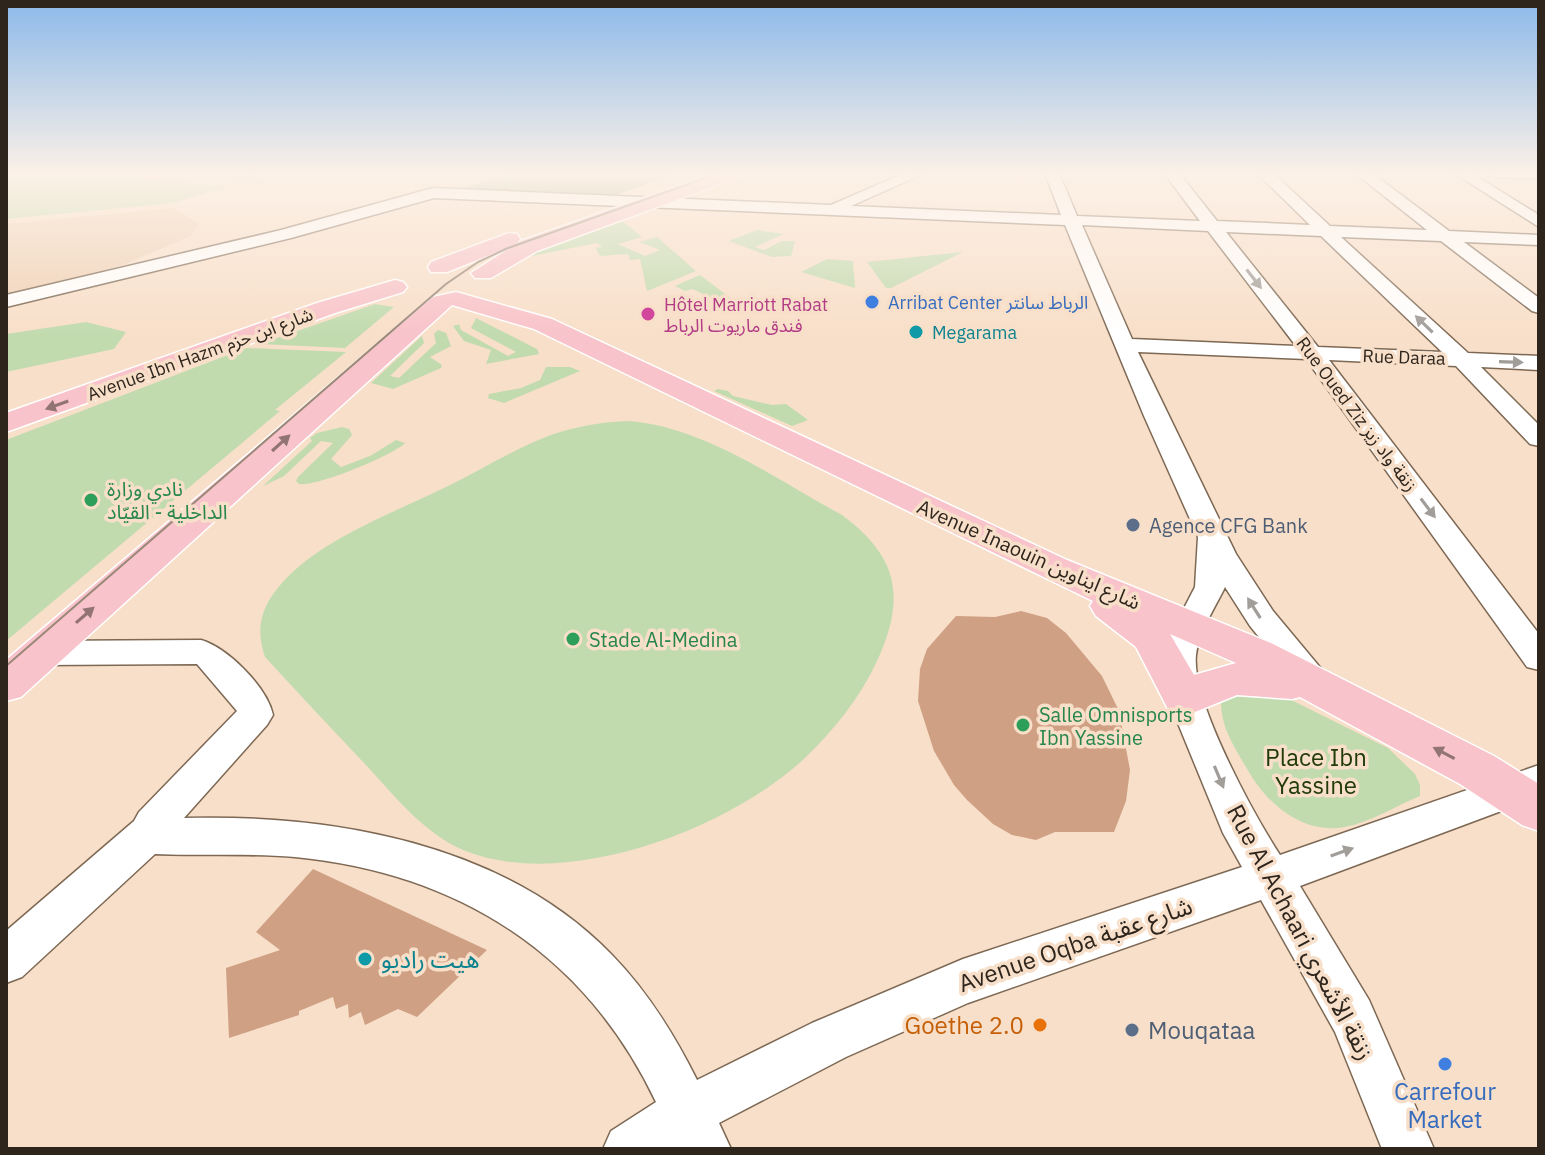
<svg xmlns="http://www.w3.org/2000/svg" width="1545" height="1155" viewBox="0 0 1545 1155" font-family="'IBM Plex Sans','Noto Sans Arabic',sans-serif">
<rect width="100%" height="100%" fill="#f8dfc9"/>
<!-- built -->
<path fill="#f0d1b6" d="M174 208 199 224 191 236 123 265 6 295V224Z"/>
<!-- green -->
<g fill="#c1dbaf">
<path d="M6 173H78L226 187 173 203 6 219Z"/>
<path d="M142 173H283L258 183Z"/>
<path d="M621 220 642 237 618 244 645 256 660 250 639 242 657 237 696 271 647 291 640 259 630 260 628 254 600 256 596 248 602 247 597 243 532 256 531 251Z"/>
<path d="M757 230 784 234 755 247 764 250 782 241H795L791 256 772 257 729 241Z"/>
<path d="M963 252 891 288H886L867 262Z"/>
<path d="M827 259 853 261 855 288 801 272Z"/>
<path d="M700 275 741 306 735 308 692 289 685 291 675 286Z"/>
<path d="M375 304 394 307 345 348 260 344Z"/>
<path d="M476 318 537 349 539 354 486 364 491 350 464 341 453 326 459 324 461 330 508 356 516 352 471 328Z"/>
<path d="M86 322 126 332 114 349 6 372V334Z"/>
<path d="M438 330 446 333 451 346 430 357 442 365 441 368 393 389 371 383 422 336 424 343 390 376 399 378 436 343 434 334Z"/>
<path d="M246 348 346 352 275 410 280 411 6 641V440Z"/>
<path d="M546 367H570L580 371 504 403 488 398 489 394 521 388 540 380Z"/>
<path d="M718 389 728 391 733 396 772 405 786 404 808 420 792 426 714 391Z"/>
<path d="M629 421C704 427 776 479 842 515 899 557 906 598 877 661 860 698 834 730 805 758 728 830 565 892 463 850 422 832 394 795 364 763 331 728 298 693 265 657 256 631 260 610 277 589 314 541 394 513 448 486 482 469 516 448 551 435 577 426 602 422 629 421Z"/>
<path d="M342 427 349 429 352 435 331 459 341 467 370 456 396 440 405 443C392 456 316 487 299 484L296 481 298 477 333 443 321 441 284 476 263 486 312 441 310 438 317 433Z"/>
<path d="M1228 690H1271L1388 748 1415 774 1420 785V796C1396 806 1370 822 1345 827 1301 835 1265 802 1246 767 1233 745 1220 725 1221 699Z"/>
</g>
<!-- forest -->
<path fill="#9eb98c" d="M515 173H677L607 198 447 193Z"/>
<!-- building -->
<g fill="#cfa083">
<path d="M1021 611 1047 618 1066 633 1102 676 1119 711 1130 770 1126 801 1114 832H1055L1036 840 1012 835 993 824 967 800 954 785 934 751 918 701 920 669 927 649 956 616 995 617Z"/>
<path d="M313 869 487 950 417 1017 398 1009 365 1025 361 1012 349 1018 348 1004 336 1009 333 997 299 1011V1015L229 1038 226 968 280 950 256 932Z"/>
</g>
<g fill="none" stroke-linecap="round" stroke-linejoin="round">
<!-- minor casing -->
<g stroke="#7d6854" stroke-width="3">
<g id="minor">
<path d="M905 173H925L851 206 1061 215 1045 173H1059L1077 216 1200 221 1164 173H1179L1217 221 1310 225 1257 173H1273L1330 226 1427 230 1355 173H1372L1449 231 1539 235V245L1464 242 1539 298V313L1532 311 1441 241 1341 237 1468 353 1539 356V370L1481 367 1539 425V446L1530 444 1456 366 1329 360 1539 634V670L1527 667 1306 359 1138 352 1236 554 1273 611 1328 677 1323 686 1311 690 1299 686 1250 626 1225 587C1215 608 1199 631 1196 655 1191 701 1254 815 1280 855L1539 765V797L1300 886 1369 1000 1434 1149H1382L1335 1032 1261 900 968 1003 846 1057 719 1123 731 1149H603L611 1131 656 1102C585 953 458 873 295 857 248 853 202 856 155 854L22 977 6 983V931L134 821 139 812 237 711 197 664 42 665 30 662 26 653 30 644 42 641 201 640C228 648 267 687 273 715L267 725 184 818C332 814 504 843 612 955 648 992 674 1034 697 1080L812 1023 963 959 1242 867 1223 833 1168 699 1162 660 1166 643 1195 587 1198 537 1144 416 1065 225 434 198 291 238 6 307V295L281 230 433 188 831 205ZM1082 225 1208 231 1296 346 1132 339ZM1226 232 1321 236 1442 352 1318 347Z"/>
<path d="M1454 173H1471L1539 215V227Z"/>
<path d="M1491 173H1539V179L1498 177Z"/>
</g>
</g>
<!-- major casing -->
<g stroke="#fff" stroke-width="3">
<g id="major">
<path d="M715 173H742L739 177 537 251 491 278H475L471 273 521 241Z"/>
<path d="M509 233 517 234 520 239 517 244 447 272H431L428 267 431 262Z"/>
<path d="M395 280 403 282 407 287 403 292 335 313 6 432V413L317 303Z"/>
<path d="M456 292 552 319 1067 560 1273 644 1494 756 1539 784V831L1522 825 1460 784 1300 697 1292 699 1237 695 1185 716 1169 711 1136 647 1096 616 1090 606 1093 601 534 329 452 305 21 697 6 701V660L433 297ZM1170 634 1236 663 1194 675Z"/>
</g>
</g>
<!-- minor -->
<use href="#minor" fill="#fff" fill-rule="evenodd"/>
<!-- major -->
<use href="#major" fill="#f8c3ca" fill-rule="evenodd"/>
<!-- tram -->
<path stroke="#9a8879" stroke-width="2" d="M6 666 446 284 478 262 508 248 720 173"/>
</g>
<!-- one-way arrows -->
<defs><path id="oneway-solid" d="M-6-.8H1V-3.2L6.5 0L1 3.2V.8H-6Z" transform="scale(2)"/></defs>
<g fill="#a19d99">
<use href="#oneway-solid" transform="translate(1254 279) rotate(52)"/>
<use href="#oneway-solid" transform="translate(1424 324) rotate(-136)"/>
<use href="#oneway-solid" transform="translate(1511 362) rotate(2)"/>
<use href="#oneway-solid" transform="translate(1428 508) rotate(53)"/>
<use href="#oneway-solid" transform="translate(1254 608) rotate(-122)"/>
<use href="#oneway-solid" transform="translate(1219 777) rotate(67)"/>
<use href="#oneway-solid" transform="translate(1342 852) rotate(-19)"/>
</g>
<g fill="#937474">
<use href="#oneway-solid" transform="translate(57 405) rotate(160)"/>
<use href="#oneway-solid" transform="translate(281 443) rotate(-42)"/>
<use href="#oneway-solid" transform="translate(85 615) rotate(-41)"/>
<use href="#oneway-solid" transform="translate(1444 753) rotate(-152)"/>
</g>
<!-- sky -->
<linearGradient id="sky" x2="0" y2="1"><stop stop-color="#8cb9ea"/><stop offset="0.52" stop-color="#fcf1e7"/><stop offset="1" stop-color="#fcf1e7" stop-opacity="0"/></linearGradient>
<rect width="1545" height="335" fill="url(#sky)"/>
<!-- markers -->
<g fill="#3f7fe0" stroke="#f8dfc9" stroke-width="3">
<circle cx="872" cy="302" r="8"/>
<circle cx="1445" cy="1064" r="8"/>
</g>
<circle fill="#d1479c" stroke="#f8dfc9" stroke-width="3" cx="648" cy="314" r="8"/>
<g fill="#0f9aa8" stroke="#f8dfc9" stroke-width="3">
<circle cx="916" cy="332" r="8"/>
<circle cx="365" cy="959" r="8"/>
</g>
<g fill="#2e9e5b" stroke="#f8dfc9" stroke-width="3">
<circle cx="91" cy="500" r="8"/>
<circle cx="573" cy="639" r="8"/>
<circle cx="1023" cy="725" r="8"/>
</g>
<g fill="#5c6f8a" stroke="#f8dfc9" stroke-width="3">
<circle cx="1133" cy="525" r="8"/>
<circle cx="1132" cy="1030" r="8"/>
</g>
<circle fill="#e8710a" stroke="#f8dfc9" stroke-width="3" cx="1040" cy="1025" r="8"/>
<g text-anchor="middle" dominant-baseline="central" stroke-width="7" stroke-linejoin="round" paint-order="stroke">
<!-- far-shop labels -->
<g font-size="18" fill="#366cbe" stroke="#f8dfc9" text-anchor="start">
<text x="888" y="302">Arribat Center الرباط سانتر</text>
</g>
<!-- far-hotel labels -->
<g font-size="18" fill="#b23c85" stroke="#f8dfc9" text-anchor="start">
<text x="664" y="304">Hôtel Marriott Rabat<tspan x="664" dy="21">فندق ماريوت الرباط</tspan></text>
</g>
<!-- far-culture labels -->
<g font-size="18" fill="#0d838f" stroke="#f8dfc9" text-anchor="start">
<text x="932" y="332">Megarama</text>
</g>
<!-- far-street labels -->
<g font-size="18" fill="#2e251d" stroke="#f8dfc9">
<text transform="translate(200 354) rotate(-20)">Avenue Ibn Hazm شارع ابن حزم</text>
<text transform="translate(1404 357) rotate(2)">Rue Daraa</text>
<text transform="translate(1357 414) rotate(53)">Rue Oued Ziz زنقة واد زيز</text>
</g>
<!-- leisure labels -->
<g font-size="20" fill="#27864d" stroke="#f8dfc9" text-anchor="start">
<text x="107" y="488">نادي وزارة<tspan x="107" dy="23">الداخلية - القيّاد</tspan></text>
<text x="589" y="639">Stade Al-Medina</text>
<text x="1039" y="714">Salle Omnisports<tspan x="1039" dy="23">Ibn Yassine</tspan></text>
</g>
<!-- service labels -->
<g font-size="20" fill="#4e5e75" stroke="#f8dfc9" text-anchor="start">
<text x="1149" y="525">Agence CFG Bank</text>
</g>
<!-- street labels -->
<g font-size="20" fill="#2e251d" stroke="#f8dfc9">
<text transform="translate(1029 554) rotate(24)">Avenue Inaouin شارع ايناوين</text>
</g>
<!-- near-park labels -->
<g font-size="24" fill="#223b0a" stroke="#f8dfc9">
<text x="1316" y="757">Place Ibn<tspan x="1316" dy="28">Yassine</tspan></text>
</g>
<!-- near-street labels -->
<g font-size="24" fill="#2e251d" stroke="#f8dfc9">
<text transform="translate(1301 932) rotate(62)">Rue Al Achaari زنقة الأشعري</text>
<text transform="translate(1075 944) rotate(-19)">Avenue Oqba شارع عقبة</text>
</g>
<!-- near-culture labels -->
<g font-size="24" fill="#0d838f" stroke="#f8dfc9" text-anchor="start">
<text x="381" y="959">هيت راديو</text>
</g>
<!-- near-food labels -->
<g font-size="24" fill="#c56008" stroke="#f8dfc9" text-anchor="end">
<text x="1024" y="1025">Goethe 2.0</text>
</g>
<!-- near-service labels -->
<g font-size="24" fill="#4e5e75" stroke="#f8dfc9" text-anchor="start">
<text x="1148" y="1030">Mouqataa</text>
</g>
<!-- near-shop labels -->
<g font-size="24" fill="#366cbe" stroke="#f8dfc9">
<text x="1445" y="1091">Carrefour<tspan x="1445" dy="28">Market</tspan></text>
</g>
</g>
<!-- border -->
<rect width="1545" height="1155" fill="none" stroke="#2e251d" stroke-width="16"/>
</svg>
